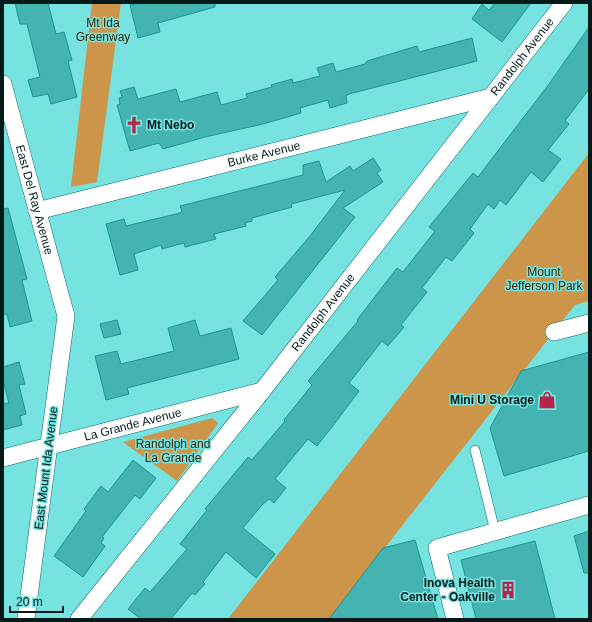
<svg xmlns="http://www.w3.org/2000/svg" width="592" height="622" viewBox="0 0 592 622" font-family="Arial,sans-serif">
<rect width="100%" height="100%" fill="#76e3e0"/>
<!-- green -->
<g fill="#cc9549">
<path d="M92 3H121L97 182 71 187Z"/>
<path d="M589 153V301L575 305 329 619H228Z"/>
<path d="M212 418 218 423 177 481 123 442Z"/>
</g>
<!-- building -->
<g fill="#43b4b2" stroke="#179795">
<path d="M15 3H48L56 34 64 32 72 60 68 61 77 97 51 104 48 94 33 97 28 80 40 77 27 24H20Z"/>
<path d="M139 3H215V7L158 23 160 32 138 38 130 5Z"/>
<path d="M495 3H531L502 42 472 19 482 4 489 10Z"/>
<path d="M589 27V89L565 121 569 124 548 150 561 159 543 182 531 172 506 205 500 200 494 209 488 204 470 229 474 233 452 261 446 257 422 288 427 292 401 325 404 327 388 346 382 341 349 383 359 391 332 427 317 446 308 439 275 479 286 488 274 503 269 499 262 505 243 528 275 554 256 578 226 552 203 582 205 584 195 595 192 593 171 619H141L128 609 145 588 150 592 187 549 180 544 207 510 205 509 248 457 252 460 285 421 284 420 312 385 308 381 358 321 357 320 397 268 403 272 435 231 429 227 473 173 478 177 549 84Z"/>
<path d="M472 38 477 61 349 94 346 96 347 103 330 108 328 100 300 108 301 113 263 124 205 137 163 149 159 143 130 151 117 105 120 104 119 98 122 97 120 91 134 87 138 99 176 89 180 102 217 92 221 105 247 98 246 94 272 87 271 85 292 79 293 83 320 76 317 68 333 63 336 72 365 64 367 61 417 46 419 52Z"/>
<path d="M373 158 381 170 377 173 383 182 343 208 355 217 262 335 243 321 278 280 275 277 310 236 345 190 291 204 292 207 252 218V221L245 223 246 226 214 234 216 239 185 247 184 243 162 249 161 245 134 254 138 270 120 275 106 224 124 219 126 226 180 213 182 211 180 206 303 175V165L319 161 326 182 350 166 353 171Z"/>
<path d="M8 208 27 279 22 280 32 321 10 327 7 314 3 315V209Z"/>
<path d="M117 320 121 334 104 338 100 324Z"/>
<path d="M195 320 200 336 231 328 239 359 127 388 129 394 106 400 95 356 117 351 121 364 174 351 168 328Z"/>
<path d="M589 352V451L504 476 490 428 521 371Z"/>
<path d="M19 362 25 384 19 385 26 414 20 416 22 425 3 430V404L9 403 3 381V367Z"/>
<path d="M133 460 156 478 140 499 135 495 102 537 104 538 101 543 105 546 83 577 54 556 86 511 84 509 101 486 108 492Z"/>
<path d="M589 531V573H584L574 536Z"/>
<path d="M415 540 438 619H329L383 548Z"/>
<path d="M535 541 555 619H476L461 560Z"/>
</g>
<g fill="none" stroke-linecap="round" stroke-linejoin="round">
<!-- lane casing -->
<g stroke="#046b69" stroke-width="10">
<path id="lane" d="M475 450 495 531"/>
</g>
<!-- street casing -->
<g stroke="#046b69" stroke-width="18">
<g id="street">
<path id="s1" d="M3 84 66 316 26 619"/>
<path id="s2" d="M37 211 491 97"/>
<path d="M554 332 589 323"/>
<path id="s3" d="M3 458 262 391"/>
<path id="s4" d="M79 619 262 391 564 3"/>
<path d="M455 619 437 548 589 505"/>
</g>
</g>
<!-- lane -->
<use href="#lane" stroke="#fff" stroke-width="9"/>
<!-- street -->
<use href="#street" stroke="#fff" stroke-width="17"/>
</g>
<!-- icons -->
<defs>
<g id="church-bare" transform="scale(1.38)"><path d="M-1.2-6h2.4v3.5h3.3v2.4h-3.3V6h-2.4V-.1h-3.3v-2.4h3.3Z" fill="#b62448" stroke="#76e3e0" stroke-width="2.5" paint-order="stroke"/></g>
<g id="shop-bare" transform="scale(1.38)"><path d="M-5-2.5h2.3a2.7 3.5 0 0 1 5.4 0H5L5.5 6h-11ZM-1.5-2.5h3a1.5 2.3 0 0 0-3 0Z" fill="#b62448" stroke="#76e3e0" stroke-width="2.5" paint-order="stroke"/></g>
<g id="building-bare" transform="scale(1.38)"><path d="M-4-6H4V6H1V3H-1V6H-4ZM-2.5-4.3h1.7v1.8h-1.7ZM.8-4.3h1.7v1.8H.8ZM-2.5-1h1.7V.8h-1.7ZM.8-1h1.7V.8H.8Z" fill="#b62448" stroke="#76e3e0" stroke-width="2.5" paint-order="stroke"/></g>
</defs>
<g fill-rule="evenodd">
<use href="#church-bare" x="134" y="125"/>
<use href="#shop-bare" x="547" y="400"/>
<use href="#building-bare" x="508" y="590"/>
</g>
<g text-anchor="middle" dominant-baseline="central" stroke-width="3" stroke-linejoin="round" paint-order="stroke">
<!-- park labels -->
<g font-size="12" fill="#3a2402" stroke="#76e3e0">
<text x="103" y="23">Mt Ida<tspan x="103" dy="14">Greenway</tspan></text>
<text x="544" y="272">Mount<tspan x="544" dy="14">Jefferson Park</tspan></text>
<text x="173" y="444">Randolph and<tspan x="173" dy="14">La Grande</tspan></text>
</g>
<!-- street labels -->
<g font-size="12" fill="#031a19" stroke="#76e3e0">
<text stroke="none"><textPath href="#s4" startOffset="716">Randolph Avenue</textPath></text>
<text stroke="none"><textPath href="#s2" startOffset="234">Burke Avenue</textPath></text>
<text stroke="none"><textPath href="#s1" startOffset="120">East Del Ray Avenue</textPath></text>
<text stroke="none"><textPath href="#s4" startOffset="392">Randolph Avenue</textPath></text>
<text stroke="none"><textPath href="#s3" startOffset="134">La Grande Avenue</textPath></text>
<text transform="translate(46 468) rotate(-83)">East Mount Ida Avenue</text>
</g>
<!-- poi labels -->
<g font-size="12" font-weight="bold" fill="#031a19" stroke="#76e3e0" text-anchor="end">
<text x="147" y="125" text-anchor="start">Mt Nebo</text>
<text x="534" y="400">Mini U Storage</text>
<text x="495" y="583">Inova Health<tspan x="495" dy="14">Center - Oakville</tspan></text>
</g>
</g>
<!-- border -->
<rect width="592" height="622" fill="none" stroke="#031a19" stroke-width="8"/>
<!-- scale -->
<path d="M10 606v6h53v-6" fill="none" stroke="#031a19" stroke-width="2"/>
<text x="16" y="606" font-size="12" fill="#031a19" stroke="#76e3e0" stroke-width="3" paint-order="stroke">20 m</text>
</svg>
